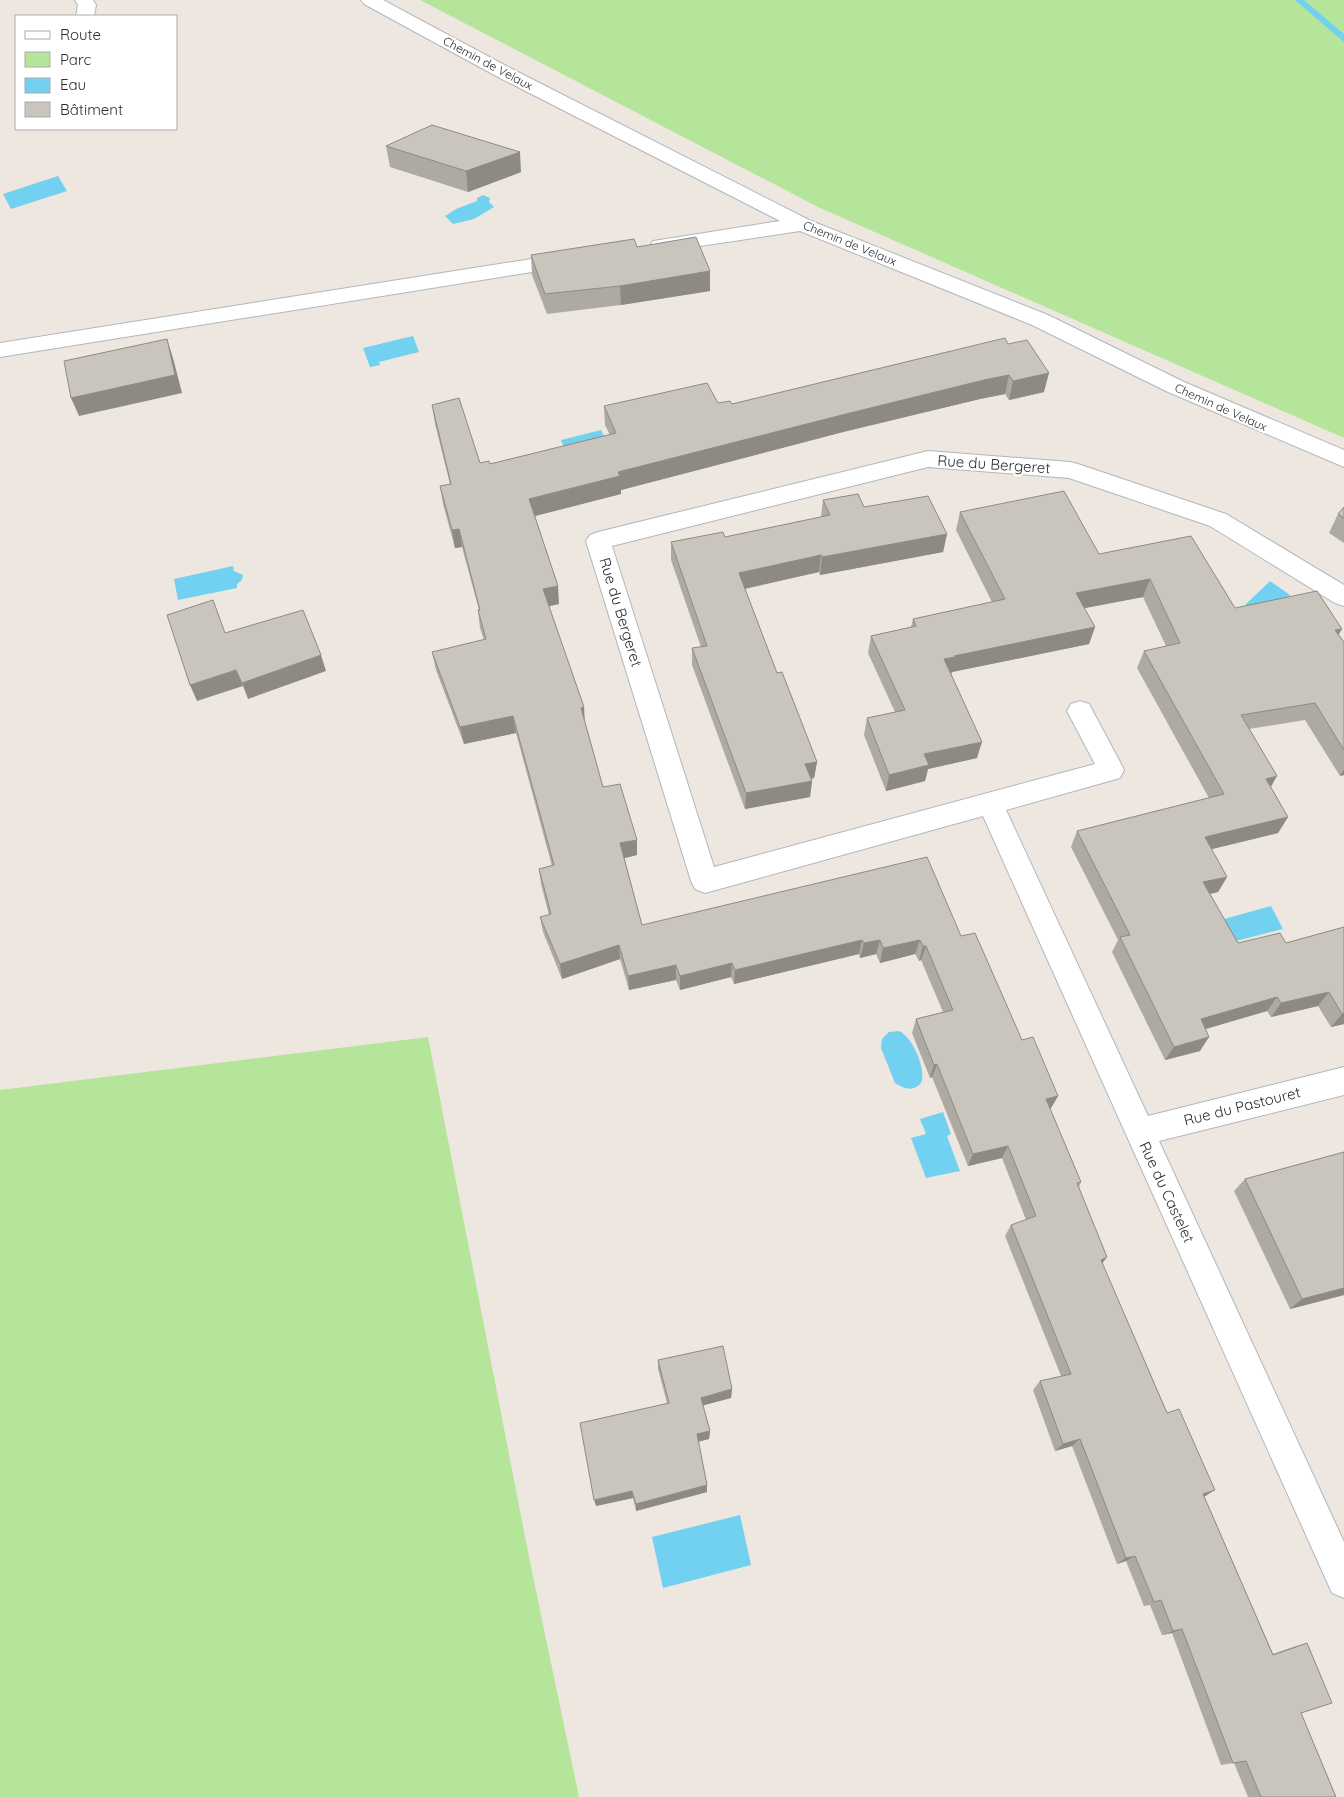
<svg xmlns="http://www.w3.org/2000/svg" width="1344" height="1797" viewBox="0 0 1344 1797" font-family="Quicksand,sans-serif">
<rect width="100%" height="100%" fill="#eee7df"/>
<!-- green -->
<g fill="#b5e59b">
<path d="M420 0H1344V438L820 208Z"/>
<path d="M428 1037 529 1557 579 1797H0V1090Z"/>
</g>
<!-- water -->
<g fill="#72d0f0">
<path d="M58 176 67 191 11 209 3 194Z"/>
<path d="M483 195 490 198 489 202 494 207 474 219 453 224 445 216 456 209 477 201V198Z"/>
<path d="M413 336 419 352 379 362 380 365 370 367 363 348Z"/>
<path d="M601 430 609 446 567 456 561 440Z"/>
<path d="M233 566 234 571 243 575 242 580 237 584V588L178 600 174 579Z"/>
<path d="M1270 581 1290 595 1263 617 1245 605Z"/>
<path d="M1271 906 1283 929 1228 943 1217 921Z"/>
<path d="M899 1031C912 1036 927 1070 921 1083 914 1092 904 1089 895 1083L881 1048 882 1039 889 1032Z"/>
<path d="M943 1112 951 1134 947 1136 960 1171 926 1178 911 1138 926 1134 920 1119Z"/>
<path d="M740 1515 751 1565 663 1588 652 1537Z"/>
</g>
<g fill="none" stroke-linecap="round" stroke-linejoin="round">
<!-- stream -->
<path fill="#72d0f0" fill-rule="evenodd" d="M1295 0H1304L1344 34V42Z"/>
<!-- minor casing -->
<g stroke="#b2b5c0" stroke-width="2">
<g id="minor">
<path d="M75 0H93L96 5 94 16H76L78 5Z"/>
<path d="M361 0H383L512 69 809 220 1048 315 1184 382 1344 450V467L1168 392 1032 325 800 231 660 252 653 251 650 246 653 241 660 240 780 221 498 77 364 4Z"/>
<path d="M569 253 576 255 579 260 576 265 0 357V343Z"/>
<path d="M928 451 1070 462 1078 464 1226 514 1344 585V606L1335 603 1210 526 1069 478 928 467 612 546 714 867 1095 764 1067 711 1071 704 1080 701 1089 704 1120 762 1124 770 1120 778 1006 810 1148 1116 1344 1067V1095L1159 1141 1344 1542V1598L1332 1593 983 816 705 893 695 889 691 881 586 541 590 535 598 532Z"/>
</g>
</g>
<!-- minor -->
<use href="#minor" fill="#fff" fill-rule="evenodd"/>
</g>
<!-- wall -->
<g fill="#ada9a3">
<path d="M386 146 521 172 468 192 390 167Z"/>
<path d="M637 247 710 271V291L621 305 547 314 532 275 531 255Z"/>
<path d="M1008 344 1044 392 1009 400 1005 394 980 399 843 432 621 490V494L535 516 559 604 549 606 585 724 603 787 637 855 624 858 642 925 961 936 1022 1040 1058 1096 1051 1108 1050 1109 1081 1182 1079 1187 1102 1264 1273 1654 1293 1647 1307 1643 1301 1713 1336 1797H1248L1234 1763 1221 1765 1172 1633 1162 1635 1150 1605 1144 1606 1126 1561 1117 1564 1072 1446 1055 1451 1033 1390 1040 1381 1061 1376 1005 1236 1011 1225 1026 1220 1002 1158 968 1166 932 1077 930 1078 912 1033 916 1019 943 1012 921 960 919 961 915 954 880 963 876 954 860 958 859 954 734 984 731 977 680 990 676 980 629 990 620 959 562 979 543 932 540 917 549 915 541 884 539 869 552 866 516 733 464 744 436 670 432 652 484 640 480 628 478 610H479L462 547 455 548 443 504 440 486 450 484 435 424 432 405 480 463 490 464 610 435 605 425 604 406 718 403 732 404Z"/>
<path d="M823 500 864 507 947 534 943 552 820 575 819 572 745 589 777 673 817 762 814 778 811 779 812 781 810 797 745 809 692 665V648L701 647 671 560V542L725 537 821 517Z"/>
<path d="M1344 507V543L1329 533 1338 514Z"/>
<path d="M960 512 1099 554 1235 608 1339 635 1344 642V775L1340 776 1305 720 1249 729 1271 787 1288 817 1278 833 1211 849 1227 877 1218 892 1210 894 1238 943H1286L1344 927V1024L1331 1027 1318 1006 1271 1017 1267 1011 1205 1029 1200 1051 1165 1060 1112 952 1118 940 1071 847 1077 831 1209 798 1137 668 1144 651 1166 646 1143 597 1084 608 1095 627 1089 644 952 672 951 674 977 758 928 769 925 781 886 791 864 735 867 718 895 712 868 653 871 636 911 627 913 619 992 602 956 530Z"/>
<path d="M1344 1152V1295L1290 1309 1234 1191 1245 1179Z"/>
<path d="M658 1360 732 1389 731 1398 703 1405 710 1431 709 1439 698 1442 707 1485V1492L636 1511 633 1498 596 1506 667 1403 658 1369Z"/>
</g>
<!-- shaded-wall -->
<g fill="#8d8a84">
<path d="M520 152 521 172 468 192 466 171Z"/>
<path d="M710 271V291L621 305 620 286Z"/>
<path d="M167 339 173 358 182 393 79 416 71 398Z"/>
<path d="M1049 373 1044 392 1009 400 1013 381Z"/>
<path d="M1009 375 1005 394 980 399 843 432 621 490V494L531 517 529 499 618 472 846 414 984 380Z"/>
<path d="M459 529 462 547 455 548 452 530Z"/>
<path d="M947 534 943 552 820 575 822 557Z"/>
<path d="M821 555 819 572 738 590 739 573Z"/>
<path d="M1150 579 1143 597 1070 611 1076 593Z"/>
<path d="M558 586 559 604 545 607 543 589Z"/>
<path d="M1095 627 1089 644 952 672 951 674 944 659 954 656Z"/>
<path d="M1342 629 1332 646 1335 630Z"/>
<path d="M321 655 326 671 248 699 242 683Z"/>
<path d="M236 670 243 686 197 701 190 685Z"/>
<path d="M584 707 585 724 581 708Z"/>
<path d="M513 716 516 733 464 744 460 727Z"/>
<path d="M982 742 977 758 928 769 925 781 886 791 889 775 924 754Z"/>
<path d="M817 762 814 778 802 780 805 764Z"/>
<path d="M1344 769V775L1340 776Z"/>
<path d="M1277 776 1268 792 1266 779Z"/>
<path d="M812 781 810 797 745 809 746 793Z"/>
<path d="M1288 817 1278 833 1196 853 1205 837Z"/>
<path d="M637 840V855L621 859 620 843Z"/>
<path d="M1227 877 1218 892 1194 897 1203 882Z"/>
<path d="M862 940 859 954 734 984 735 970Z"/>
<path d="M880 940 876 954 860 958 864 943Z"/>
<path d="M920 940 915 954 880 963 883 948Z"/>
<path d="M619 945 620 959 562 979 560 964Z"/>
<path d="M923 946H926L921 960 919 961Z"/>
<path d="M732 963 731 977 680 990V976Z"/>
<path d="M676 965V980L629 990 628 976Z"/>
<path d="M1329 992 1318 1006 1271 1017 1281 1003Z"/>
<path d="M1277 997 1267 1011 1192 1033 1201 1019Z"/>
<path d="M1344 1013V1024L1331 1027 1342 1014Z"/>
<path d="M1209 1037 1200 1051 1165 1060 1174 1047Z"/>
<path d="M937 1064 932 1077 930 1078 934 1065Z"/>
<path d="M1058 1096 1051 1108 1040 1112 1046 1099Z"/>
<path d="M1008 1146 1002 1158 968 1166 973 1154Z"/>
<path d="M1107 1257 1099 1268 1101 1260Z"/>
<path d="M1344 1288V1295L1290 1309 1302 1299Z"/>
<path d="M732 1389 731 1398 701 1406V1398Z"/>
<path d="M710 1431 709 1439 696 1442 697 1434Z"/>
<path d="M1080 1439 1072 1446 1055 1451 1063 1444Z"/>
<path d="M707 1485V1492L636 1511V1504Z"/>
<path d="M1215 1490 1204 1497 1203 1494Z"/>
<path d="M632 1491 633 1498 596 1506 594 1500Z"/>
<path d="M1135 1556 1126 1561 1117 1564 1126 1558Z"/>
<path d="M1182 1629 1172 1633 1162 1635 1173 1631Z"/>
</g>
<!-- building -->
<g fill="#c9c5bd" stroke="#8d8a84">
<path d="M432 125 520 152 466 171 386 146Z"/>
<path d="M696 237 710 271 620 286 545 294 531 255 634 239 637 247Z"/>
<path d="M1005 338 1008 344 1027 340 1049 373 1013 381 1009 375 984 380 846 414 618 472 620 476 529 499 558 586 543 589 584 707 581 708 603 787 620 784 637 840 620 843 642 925 927 857 961 936 975 933 1022 1040 1033 1037 1058 1096 1046 1099 1081 1182 1077 1183 1107 1257 1101 1260 1167 1413 1179 1409 1206 1470 1215 1490 1203 1494 1273 1655 1307 1643 1332 1703 1301 1713 1336 1797H1261L1246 1761 1233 1763 1182 1629 1173 1631 1161 1600 1154 1602 1135 1556 1126 1558 1080 1439 1063 1444 1040 1381 1071 1374 1011 1225 1036 1216 1008 1146 973 1154 937 1064 934 1065 916 1019 953 1010 926 946H923L920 940 883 948 880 940 864 943 862 940 735 970 732 963 680 976 676 965 628 976 619 945 560 964 540 917 551 914 539 869 554 865 513 716 460 727 432 652 486 639 478 610H480L459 529 452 530 440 486 451 484 432 405 459 398 480 463 489 461 490 464 616 433 604 406 707 383 718 403 730 401 732 404Z"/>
<path d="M167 339 175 375 71 398 64 361Z"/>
<path d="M1064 491 1099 554 1191 536 1235 608 1317 591 1342 629 1335 630 1344 642V750L1315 703 1241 715 1277 776 1266 779 1288 817 1205 837 1227 877 1203 882 1238 943 1280 933 1286 943 1344 927V1013L1342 1014 1329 992 1281 1003 1277 997 1201 1019 1209 1037 1174 1047 1120 937 1130 935 1077 831 1224 794 1144 651 1180 643 1150 579 1076 593 1095 627 954 656 955 657 944 659 982 742 924 754 929 765 889 775 867 718 905 710 871 636 916 626 913 619 1005 599 960 512Z"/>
<path d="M858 494 864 507 928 496 947 534 822 557 821 555 739 573 777 673 782 672 817 762 805 764 812 781 746 793 692 648 707 646 671 542 723 532 725 537 830 515 823 500Z"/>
<path d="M1344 507V518L1338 514Z"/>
<path d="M213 600 225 633 303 610 321 655 242 683 236 670 190 685 167 615Z"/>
<path d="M1344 1152V1288L1302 1299 1245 1179Z"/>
<path d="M723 1346 732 1389 701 1398 710 1431 697 1434 707 1485 636 1504 632 1491 594 1500 580 1423 669 1403 658 1360Z"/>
</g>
<g text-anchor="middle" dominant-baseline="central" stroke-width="4.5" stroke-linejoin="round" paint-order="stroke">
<!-- far-street labels -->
<g font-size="12" fill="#2c2c2c" stroke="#fff">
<text transform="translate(488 63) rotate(28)">Chemin de Velaux</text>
<text transform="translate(850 243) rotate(22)">Chemin de Velaux</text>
<text transform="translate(1221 407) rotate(24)">Chemin de Velaux</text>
</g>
<!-- street labels -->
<g font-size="15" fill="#2c2c2c" stroke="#fff">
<text transform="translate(994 464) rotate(4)">Rue du Bergeret</text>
<text transform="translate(621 612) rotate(73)">Rue du Bergeret</text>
<text transform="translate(1242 1106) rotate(-14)">Rue du Pastouret</text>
<text transform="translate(1167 1192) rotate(65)">Rue du Castelet</text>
</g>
</g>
<!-- legend -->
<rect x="15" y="15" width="162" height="115" fill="#ffffff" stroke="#ababab"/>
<rect x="25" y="31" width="25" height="8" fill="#ffffff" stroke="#ababab"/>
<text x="60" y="40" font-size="15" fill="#2c2c2c">Route</text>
<rect x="25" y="52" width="25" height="15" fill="#b5e59b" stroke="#ababab"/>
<text x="60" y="65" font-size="15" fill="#2c2c2c">Parc</text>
<rect x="25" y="78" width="25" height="15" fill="#72d0f0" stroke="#ababab"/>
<text x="60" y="90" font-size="15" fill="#2c2c2c">Eau</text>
<rect x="25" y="102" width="25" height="15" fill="#c9c5bd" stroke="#ababab"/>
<text x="60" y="115" font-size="15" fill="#2c2c2c">Bâtiment</text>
</svg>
